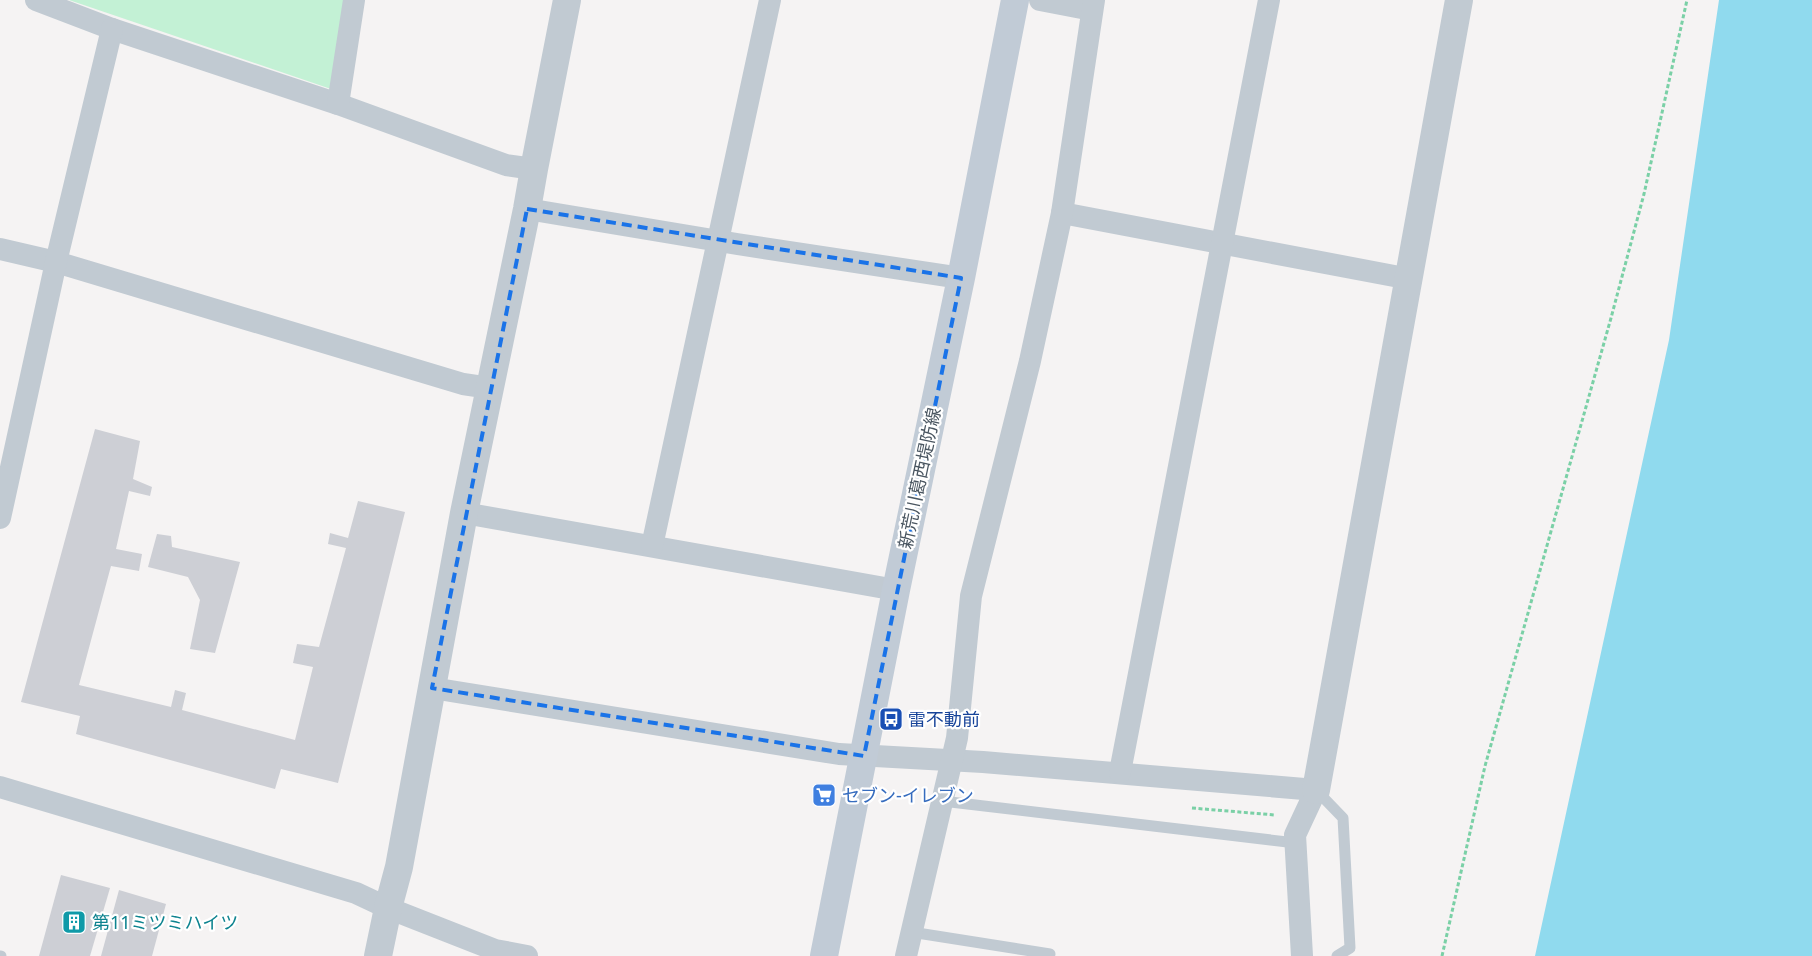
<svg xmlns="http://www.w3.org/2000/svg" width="1812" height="956" viewBox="0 0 1812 956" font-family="'Noto Sans','Noto Sans JP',sans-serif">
<rect width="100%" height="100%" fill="#f5f3f3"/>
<!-- green -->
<path fill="#c3f1d5" d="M69 0H345L331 89Z"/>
<!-- water -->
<path fill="#90daee" d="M1719 0H1812V956H1535L1669 340Z"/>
<!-- building -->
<g fill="#cdcfd5">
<path d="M95 429 140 441 133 479 152 487 150 496 129 491 116 549 142 554 139 571 111 566 79 685 171 707 175 690 186 693 182 710 295 740 313 667 293 663 297 644 319 647 346 548 328 544 330 533 348 538 358 501 405 512 338 783 281 769 275 789 76 734 80 716 21 702Z"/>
<path d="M157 534 171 536 172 547 240 562 215 653 190 649 200 600 188 577 148 567Z"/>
<path d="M61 875 110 888 90 956H39Z"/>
<path d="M119 890 166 904 152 956H101Z"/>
</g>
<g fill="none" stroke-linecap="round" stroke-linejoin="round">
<!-- path -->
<g stroke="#7ad0a6" stroke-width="3" stroke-dasharray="4 2.5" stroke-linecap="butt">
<path d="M1192 808 1275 815"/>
<path d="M1442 956 1485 766 1611 318 1644 194 1687 0"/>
</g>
<!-- service -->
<g stroke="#c1cad2" stroke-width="11">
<path d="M1316 790 1343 818 1350 948 1337 956"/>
<path d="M942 801 1296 843"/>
<path d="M911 932 1050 954"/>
<path d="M0 956H1"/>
</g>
<!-- minor -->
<g stroke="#c1cad2" stroke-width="22">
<path d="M36 0 112 29 338 104 506 165 534 169"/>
<path d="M1040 0 1092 10"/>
<path d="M338 104 354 0"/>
<path d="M527 209 737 244 961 278"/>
<path d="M1062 213 1410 279"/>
<path d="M0 249 56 262 463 384 490 388"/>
<path d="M464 513 896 590"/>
<path d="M0 518 56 262 112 29"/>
<path d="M652 546 770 0"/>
<path d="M432 688 839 754 983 762 1316 790 1295 835 1302 956"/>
<path d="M1120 772 1269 0"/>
<path d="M0 787 356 893 388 908 495 950 527 956"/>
<path d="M906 956 957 738 971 596 1030 361 1062 213 1094 0"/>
</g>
<!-- tertiary -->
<g stroke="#c1cad2" stroke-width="28">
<path d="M1316 790 1459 0"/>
<path d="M378 956 388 908 399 867 464 513 527 209 534 169 567 0"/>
</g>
<!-- secondary -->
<path stroke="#c1cbd6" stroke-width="28" d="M824 956 896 590 961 278 1015 0"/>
</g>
<!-- marked area -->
<path fill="none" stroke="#1a73e8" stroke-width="4" stroke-dasharray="10 6" stroke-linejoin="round" d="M527 209 961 278 864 756 432 688Z"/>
<!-- icons -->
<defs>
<g id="bus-square" transform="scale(1.25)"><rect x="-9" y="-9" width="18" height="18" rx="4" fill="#1a4fb4" stroke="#fff"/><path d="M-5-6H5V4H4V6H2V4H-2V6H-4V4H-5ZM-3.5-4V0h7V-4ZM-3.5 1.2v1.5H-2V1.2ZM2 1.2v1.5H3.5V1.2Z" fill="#fff"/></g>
<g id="supermarket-square" transform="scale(1.25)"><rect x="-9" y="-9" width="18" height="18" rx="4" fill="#3f7fe0" stroke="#fff"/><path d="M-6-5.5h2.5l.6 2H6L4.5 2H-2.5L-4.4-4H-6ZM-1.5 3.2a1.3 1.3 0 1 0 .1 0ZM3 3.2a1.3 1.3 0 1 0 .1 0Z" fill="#fff"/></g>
<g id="building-square" transform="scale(1.25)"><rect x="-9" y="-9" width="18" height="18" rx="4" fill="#0f9aa8" stroke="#fff"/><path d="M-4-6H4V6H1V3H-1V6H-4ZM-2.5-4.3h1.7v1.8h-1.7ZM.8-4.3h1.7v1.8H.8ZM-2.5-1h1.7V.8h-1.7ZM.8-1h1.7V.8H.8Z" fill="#fff"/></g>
</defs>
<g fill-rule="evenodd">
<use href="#bus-square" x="891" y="719"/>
<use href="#supermarket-square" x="824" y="795"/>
<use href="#building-square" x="74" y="922"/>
</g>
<g text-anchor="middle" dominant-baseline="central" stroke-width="4.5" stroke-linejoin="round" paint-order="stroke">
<!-- street labels -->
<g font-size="18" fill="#4a5661" stroke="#fff">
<text transform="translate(919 478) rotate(-78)">新荒川葛西堤防線</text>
</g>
<!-- transit labels -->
<g font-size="18" fill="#164399" stroke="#fff" text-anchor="start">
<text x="908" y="719">雷不動前</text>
</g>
<!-- shop labels -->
<g font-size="18" fill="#366cbe" stroke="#fff" text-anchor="start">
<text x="842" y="795">セブン-イレブン</text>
</g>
<!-- culture labels -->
<g font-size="18" fill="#0d838f" stroke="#fff" text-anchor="start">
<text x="92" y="922">第11ミツミハイツ</text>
</g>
</g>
</svg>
